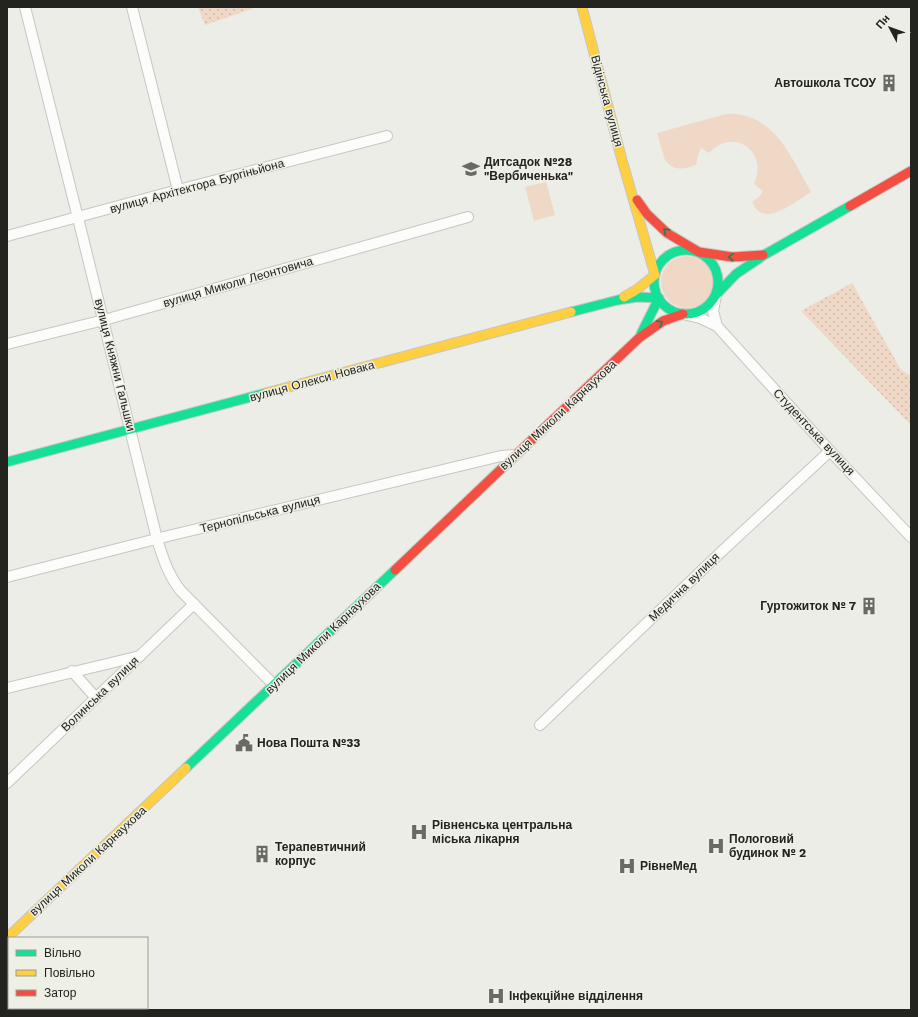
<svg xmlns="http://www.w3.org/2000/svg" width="918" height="1017" viewBox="0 0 918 1017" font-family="'Work Sans',sans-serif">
<defs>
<pattern id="park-dots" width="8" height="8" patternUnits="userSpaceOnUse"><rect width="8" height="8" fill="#efd8c5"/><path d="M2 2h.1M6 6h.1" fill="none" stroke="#cdb9a9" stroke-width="1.8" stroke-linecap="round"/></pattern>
</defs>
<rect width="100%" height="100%" fill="#ecede7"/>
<!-- grass -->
<g fill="#efd8c5">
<path d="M726 114C773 111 791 157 811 192 799 199 773 221 760 212 756 210 754 206 752 202L759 197 763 191 754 184C769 152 734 126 709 153L701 148 698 155 696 165C684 169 674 172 665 160L657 133Z"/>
<path d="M546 182 555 215 534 221 525 187Z"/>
<circle cx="687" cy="282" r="26"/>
</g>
<!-- park -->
<g fill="url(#park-dots)">
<path d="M198 7H257L205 25Z"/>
<path d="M852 283 901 370 911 376V423L908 422 801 311Z"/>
</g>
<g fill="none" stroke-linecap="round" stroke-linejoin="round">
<!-- street casing -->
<g stroke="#c6c6c2" stroke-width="12">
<g id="street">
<path d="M25 7 78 218 157 539C163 558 168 575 181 591L274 685"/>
<path d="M132 7 178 190"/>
<path d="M7 236 178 190 387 136"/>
<path d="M716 295 713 311 717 326"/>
<path d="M683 314 700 318 717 326 830 451 911 537"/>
<path d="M7 344 104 320 468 217"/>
<path d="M7 577 168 536 501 456 514 455"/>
<path d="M72 671 96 698"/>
<path d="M7 688 140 656"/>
<path d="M540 725 721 552 830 451"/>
<path d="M7 783 194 604"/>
</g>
</g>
<!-- fast casing -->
<g stroke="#c6c6c2" stroke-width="11">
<g id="fast">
<circle cx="686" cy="282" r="32"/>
<path d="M716 295 736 274 764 255 850 206"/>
<path d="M571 312 618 300 637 297 659 298 641 334"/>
<path d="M7 462 266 393"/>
<path d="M186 768 395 570"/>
</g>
</g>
<!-- slow casing -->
<g stroke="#c6c6c2" stroke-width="11">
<g id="slow">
<path d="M582 7 622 160 655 275 636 290 624 297"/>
<path d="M266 393 571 312"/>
<path d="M7 938 186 768"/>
</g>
</g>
<!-- jam casing -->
<g stroke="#c6c6c2" stroke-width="11">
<g id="jam">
<path d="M637 200 647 214 667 233 699 252 732 257 763 255"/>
<path d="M850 206 911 171"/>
<path d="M395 570 639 338 663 321 683 314"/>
</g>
</g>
<!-- street -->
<use href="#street" stroke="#fcfcfb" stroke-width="10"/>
<!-- fast -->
<use href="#fast" stroke="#16e098" stroke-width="9"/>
<!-- slow -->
<use href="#slow" stroke="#ffcf43" stroke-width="9"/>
<!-- jam -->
<use href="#jam" stroke="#f24e42" stroke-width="9"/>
</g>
<!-- one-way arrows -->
<defs><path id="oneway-chevron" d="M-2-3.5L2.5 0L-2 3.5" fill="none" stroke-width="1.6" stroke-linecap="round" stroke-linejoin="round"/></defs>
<g stroke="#1c825c">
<use href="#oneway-chevron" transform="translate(666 231) rotate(-140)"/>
<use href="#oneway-chevron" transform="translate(731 257) rotate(-176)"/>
<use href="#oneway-chevron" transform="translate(660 323) rotate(-32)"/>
</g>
<!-- icons -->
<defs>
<g id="building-bare" transform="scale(1.38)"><path d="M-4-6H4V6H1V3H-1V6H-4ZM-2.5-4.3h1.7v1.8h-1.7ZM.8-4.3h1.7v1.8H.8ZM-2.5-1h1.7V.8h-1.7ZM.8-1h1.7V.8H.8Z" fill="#696a65" stroke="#eeefe5" stroke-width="2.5" paint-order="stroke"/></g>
<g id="school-bare" transform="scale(1.38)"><path d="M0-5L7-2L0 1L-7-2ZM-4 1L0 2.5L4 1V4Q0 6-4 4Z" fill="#696a65" stroke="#eeefe5" stroke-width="2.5" paint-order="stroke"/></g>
<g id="civic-bare" transform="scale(1.38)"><path d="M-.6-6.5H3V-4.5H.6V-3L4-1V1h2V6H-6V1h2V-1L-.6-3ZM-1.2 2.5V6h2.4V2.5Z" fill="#696a65" stroke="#eeefe5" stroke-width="2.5" paint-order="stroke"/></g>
<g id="hospital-bare" transform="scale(1.38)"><path d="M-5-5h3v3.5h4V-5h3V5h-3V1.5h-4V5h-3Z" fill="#696a65" stroke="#eeefe5" stroke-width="2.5" paint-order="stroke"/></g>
</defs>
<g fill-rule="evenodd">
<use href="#building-bare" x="889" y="83"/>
<use href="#school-bare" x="471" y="169"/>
<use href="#building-bare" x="869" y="606"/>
<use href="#civic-bare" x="244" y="743"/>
<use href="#hospital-bare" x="419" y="832"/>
<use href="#hospital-bare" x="716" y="846"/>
<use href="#building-bare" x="262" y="854"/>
<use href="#hospital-bare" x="627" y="866"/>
<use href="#hospital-bare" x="496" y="996"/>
</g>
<g text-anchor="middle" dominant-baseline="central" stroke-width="3" stroke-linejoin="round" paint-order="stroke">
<!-- poi labels -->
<g font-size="12" font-weight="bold" fill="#23231f" stroke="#eeefe5" text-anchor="start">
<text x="876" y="83" text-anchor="end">Автошкола ТСОУ</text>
<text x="484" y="162">Дитсадок №28<tspan x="484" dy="14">"Вербиченька"</tspan></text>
<text x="856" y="606" text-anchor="end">Гуртожиток № 7</text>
<text x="257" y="743">Нова Пошта №33</text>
<text x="432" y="825">Рівненська центральна<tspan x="432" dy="14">міська лікарня</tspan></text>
<text x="729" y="839">Пологовий<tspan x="729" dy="14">будинок № 2</tspan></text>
<text x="275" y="847">Терапевтичний<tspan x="275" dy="14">корпус</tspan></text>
<text x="640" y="866">РівнеМед</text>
<text x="509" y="996">Інфекційне відділення</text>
</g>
<!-- street labels -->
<g font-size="12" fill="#23231f" stroke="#eeefe5">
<text transform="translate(607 101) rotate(75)">Відінська вулиця</text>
<text transform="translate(197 186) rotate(-15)">вулиця Архітектора Бургіньйона</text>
<text transform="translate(238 282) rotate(-16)">вулиця Миколи Леонтовича</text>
<text transform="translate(115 365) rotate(76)">вулиця Княжни Гальшки</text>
<text transform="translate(312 381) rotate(-15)">вулиця Олекси Новака</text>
<text transform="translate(558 415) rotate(-43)">вулиця Миколи Карнаухова</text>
<text transform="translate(814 432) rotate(47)">Студентська вулиця</text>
<text transform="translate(260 514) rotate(-14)">Тернопільська вулиця</text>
<text transform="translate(684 587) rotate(-44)">Медична вулиця</text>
<text transform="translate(323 638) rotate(-44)">вулиця Миколи Карнаухова</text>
<text transform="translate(100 694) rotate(-44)">Волинська вулиця</text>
<text transform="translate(88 861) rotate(-43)">вулиця Миколи Карнаухова</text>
</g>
</g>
<!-- border -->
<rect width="918" height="1017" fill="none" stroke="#23231f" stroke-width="16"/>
<!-- legend -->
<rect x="8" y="937" width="140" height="72" fill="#eeefe5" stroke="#9d9d96"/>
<rect x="16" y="950" width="20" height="6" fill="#16e098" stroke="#9d9d96"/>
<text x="44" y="957" font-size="12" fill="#23231f">Вільно</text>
<rect x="16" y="970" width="20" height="6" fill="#ffcf43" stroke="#9d9d96"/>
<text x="44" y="977" font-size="12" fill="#23231f">Повільно</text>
<rect x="16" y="990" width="20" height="6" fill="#f24e42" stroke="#9d9d96"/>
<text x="44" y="997" font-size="12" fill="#23231f">Затор</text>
<!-- north arrow -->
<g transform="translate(890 28) rotate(311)" stroke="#eeefe5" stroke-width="3" paint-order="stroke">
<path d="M0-3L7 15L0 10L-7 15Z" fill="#23231f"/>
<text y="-6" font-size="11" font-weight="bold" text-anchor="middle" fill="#23231f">Пн</text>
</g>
</svg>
